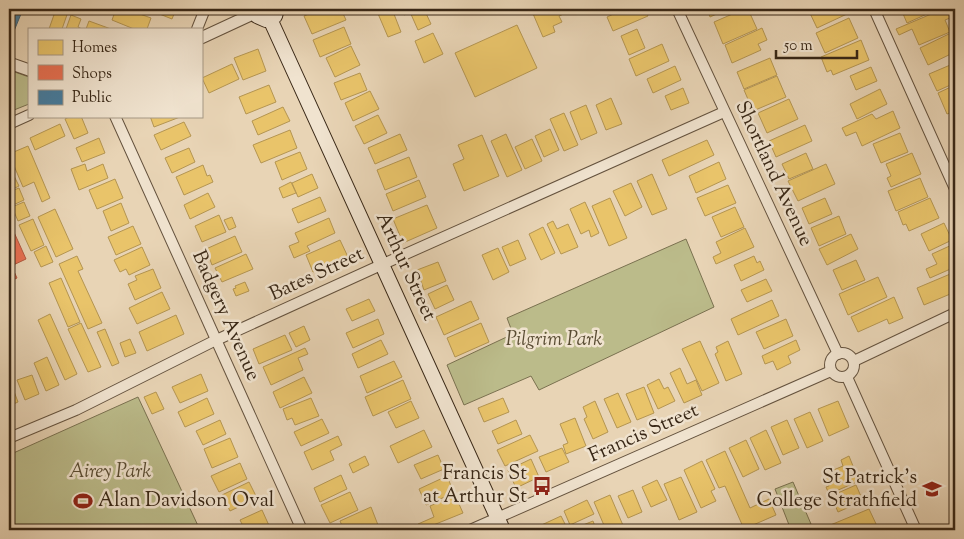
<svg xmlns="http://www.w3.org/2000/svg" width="964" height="539" viewBox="0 0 964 539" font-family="'Sorts Mill Goudy',serif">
<rect width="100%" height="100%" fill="#e8d4b5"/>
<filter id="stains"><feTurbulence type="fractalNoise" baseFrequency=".004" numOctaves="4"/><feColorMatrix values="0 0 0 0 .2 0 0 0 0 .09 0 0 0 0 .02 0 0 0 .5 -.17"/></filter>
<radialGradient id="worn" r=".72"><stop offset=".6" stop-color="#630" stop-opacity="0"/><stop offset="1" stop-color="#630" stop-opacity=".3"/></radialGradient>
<!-- green -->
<g fill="#bbbb8a" stroke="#7a7150">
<path d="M9 70 29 77V104L9 112Z"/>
<path d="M686 239 714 307 539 390 531 376 464 405 447 365 513 334 507 318Z"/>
<path d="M138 397 200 530H9V455Z"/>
<path d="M793 482 811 524 791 530 775 489Z"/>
</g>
<!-- homes -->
<g fill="#e9c46a" stroke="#b49551">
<path d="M56 9H69L62 29H49Z"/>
<path d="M116 9H126L151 18 147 29H134L112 20Z"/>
<path d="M147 9H176L172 19Z"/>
<path d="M321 9H341L346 20 312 34 304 16Z"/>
<path d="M376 9H392L401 32 388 37Z"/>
<path d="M402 9H424L431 24 418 30 410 12 404 15Z"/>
<path d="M531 9H573V10L559 16 562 22 553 26 555 32 543 37Z"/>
<path d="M617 9H645L648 16 613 31 607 17 618 12Z"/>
<path d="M707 9H728L710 17Z"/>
<path d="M744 9H748L757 29 723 44 714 22Z"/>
<path d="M808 9H844L847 14 817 28Z"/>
<path d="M901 9H938L907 23Z"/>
<path d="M943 9H955V16L945 20 950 32 919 45 912 29 899 35 896 29Z"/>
<path d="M71 15 81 19 78 27 82 29H66Z"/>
<path d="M849 18 858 38 825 53 816 33Z"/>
<path d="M89 21 111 29H86Z"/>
<path d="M517 25 537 68 475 97 455 53Z"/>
<path d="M344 27 351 44 320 57 313 40Z"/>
<path d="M762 28 767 40 758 44 761 50 732 63 725 45Z"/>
<path d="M637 29 645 48 629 55 621 36Z"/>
<path d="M955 31V52L928 65 920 48Z"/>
<path d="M433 33 443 54 424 63 415 41Z"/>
<path d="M861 40 869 60 833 75 831 70 827 72 821 57Z"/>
<path d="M662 44 669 61 636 76 629 59Z"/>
<path d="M351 46 360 65 335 77 326 58Z"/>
<path d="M258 49 266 71 243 80 234 58Z"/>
<path d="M770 58 777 75 744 89 737 72Z"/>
<path d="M955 63V83L937 91 929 74Z"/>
<path d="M232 64 239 79 209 93 202 78Z"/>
<path d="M675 66 681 80 653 93 647 79Z"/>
<path d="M871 67 877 81 856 90 850 76Z"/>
<path d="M360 73 367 90 341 100 334 83Z"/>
<path d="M777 76 786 97 753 111 744 90Z"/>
<path d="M269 85 276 102 246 114 239 97Z"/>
<path d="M955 85V111L947 114 938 93Z"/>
<path d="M683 88 689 103 671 110 665 96Z"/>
<path d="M880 89 887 104 857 119 850 104Z"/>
<path d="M370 91 379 109 353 121 345 103Z"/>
<path d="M611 98 622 124 606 130 596 105Z"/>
<path d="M789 99 798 119 767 133 758 113Z"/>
<path d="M586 105 597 133 581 140 570 112Z"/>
<path d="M283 107 290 121 258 135 252 121Z"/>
<path d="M893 111 900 128 862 146 856 132 846 136 842 128 872 114 876 119Z"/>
<path d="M564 113 578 145 564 151 550 119Z"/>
<path d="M378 115 387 133 364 144 355 126Z"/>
<path d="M71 116H81L88 133 74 139 65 119Z"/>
<path d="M150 116H179L180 117 154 127Z"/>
<path d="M184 122 191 136 161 150 154 135Z"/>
<path d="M60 124 65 136 35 150 30 138Z"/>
<path d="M805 125 812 141 776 157 769 141Z"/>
<path d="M550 129 559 150 544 157 535 136Z"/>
<path d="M290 130 297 148 261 163 253 145Z"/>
<path d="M900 133 908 152 881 163 873 144Z"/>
<path d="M400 134 407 150 375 164 368 148Z"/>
<path d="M506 134 522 170 507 177 491 141Z"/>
<path d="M482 135 499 176 464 191 453 164 464 159 458 145Z"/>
<path d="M99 138 105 153 82 162 76 148Z"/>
<path d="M532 139 542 161 525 169 515 147Z"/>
<path d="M707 140 714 155 669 176 662 160Z"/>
<path d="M28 146 50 198 42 202 34 182 23 187 9 154Z"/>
<path d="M189 148 195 162 172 173 165 158Z"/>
<path d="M300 152 307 169 282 180 275 162Z"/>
<path d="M806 153 813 169 789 179 782 164Z"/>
<path d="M912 153 921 174 891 187 887 178 891 176 886 164Z"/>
<path d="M409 157 417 177 385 190 377 170Z"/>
<path d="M719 162 726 179 696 193 689 176Z"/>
<path d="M85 164 87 171 103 164 108 178 79 190 71 169Z"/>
<path d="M826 164 835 184 798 201 788 181Z"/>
<path d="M203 165 207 176 210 175 213 182 184 195 176 177Z"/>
<path d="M13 174 19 186 9 191V176Z"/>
<path d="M312 174 318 188 298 197 292 183Z"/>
<path d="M652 174 667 209 652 215 637 181Z"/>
<path d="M920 178 928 197 896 211 888 191Z"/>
<path d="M115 179 123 198 97 209 89 190Z"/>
<path d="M419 180 426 197 393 211 386 194Z"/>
<path d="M291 182 296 193 283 198 279 188Z"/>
<path d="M631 183 642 207 625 216 613 191Z"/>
<path d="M728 185 736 203 705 216 697 198Z"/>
<path d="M19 188 24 200 11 206 9 201V192Z"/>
<path d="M208 193 215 207 190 219 184 205Z"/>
<path d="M320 197 326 211 298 223 292 209Z"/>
<path d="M610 198 627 238 609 246 592 206Z"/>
<path d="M825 198 832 214 809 224 802 208Z"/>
<path d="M930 198 939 218 909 231 906 224 903 225 898 212Z"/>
<path d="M24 202 30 216 18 221 12 207Z"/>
<path d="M585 202 599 233 591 237 589 230 581 234 570 209Z"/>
<path d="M121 203 129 223 111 231 103 211Z"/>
<path d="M427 205 437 228 403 243 393 219Z"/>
<path d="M735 207 744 227 721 237 712 217Z"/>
<path d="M55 209 73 249 56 257 38 217Z"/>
<path d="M219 215 226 232 202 242 195 226Z"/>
<path d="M839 216 846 234 819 246 811 228Z"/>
<path d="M232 217 236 227 229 230 224 220Z"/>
<path d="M329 218 335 233 307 246 310 251 294 258 289 246 299 242 295 233Z"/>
<path d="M33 219 44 245 31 251 19 225Z"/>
<path d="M553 221 557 229 568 224 578 247 561 254 547 224Z"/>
<path d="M944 223 952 240 929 251 921 234Z"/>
<path d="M133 226 141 244 116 255 108 237Z"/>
<path d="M543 227 555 253 541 260 529 234Z"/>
<path d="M745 228 754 247 716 264 713 257 721 253 716 242Z"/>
<path d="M851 234 858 249 827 265 819 249Z"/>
<path d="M235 236 242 252 212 265 206 249Z"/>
<path d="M340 240 348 257 313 272 306 255Z"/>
<path d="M518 240 526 259 510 266 502 247Z"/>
<path d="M954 244 955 248V267L930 278 926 269 937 264 932 254Z"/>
<path d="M46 246 53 262 41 267 34 252Z"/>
<path d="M142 247 150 265 129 275 126 269 120 272 114 260Z"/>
<path d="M498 248 509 272 493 280 482 255Z"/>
<path d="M246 254 253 269 222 282 215 268Z"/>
<path d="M77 256 83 269 78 271 102 323 88 329 59 264Z"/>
<path d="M754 256 757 263 760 261 764 270 741 281 734 265Z"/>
<path d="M856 260 865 280 842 290 833 270Z"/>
<path d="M438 262 446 281 424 290 417 270Z"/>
<path d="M153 269 161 288 135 300 128 284 137 280 135 276Z"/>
<path d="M955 272V292L924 305 917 288Z"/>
<path d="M878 277 887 297 848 315 839 294Z"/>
<path d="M61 278 80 322 68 327 49 283Z"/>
<path d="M766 279 772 291 747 302 741 290Z"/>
<path d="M245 282 249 291 236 296 233 289 236 288 235 286Z"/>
<path d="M447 285 454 300 435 309 428 294Z"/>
<path d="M162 292 170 309 137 324 129 308Z"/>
<path d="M894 297 903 318 889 324 887 319 858 332 851 317Z"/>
<path d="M369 299 375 311 352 321 346 309Z"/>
<path d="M772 300 779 316 738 335 731 319Z"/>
<path d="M471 301 479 319 444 335 436 317Z"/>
<path d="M50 314 77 374 65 380 38 320Z"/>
<path d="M176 315 184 334 147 351 139 332Z"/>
<path d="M378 319 384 334 353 348 346 333Z"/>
<path d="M786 319 793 336 764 349 756 332Z"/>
<path d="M81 323 101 367 88 372 68 329Z"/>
<path d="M481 323 489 342 455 357 447 338Z"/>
<path d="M304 326 310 340 296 347 289 333Z"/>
<path d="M105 329 119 363 112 366 97 332Z"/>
<path d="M285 335 292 350 259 364 253 349Z"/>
<path d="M130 339 136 353 125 357 120 343Z"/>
<path d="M381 340 388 354 358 368 352 354Z"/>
<path d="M796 340 800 350 788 356 791 363 777 370 773 361 765 364 762 356Z"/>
<path d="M700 341 719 383 702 391 682 349Z"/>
<path d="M728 341 742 374 726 381 715 354 718 352 716 347Z"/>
<path d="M305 348 308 354 298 358 303 370 271 385 263 367Z"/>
<path d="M47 357 59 385 46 391 34 363Z"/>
<path d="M394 361 402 377 367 393 360 376Z"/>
<path d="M680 368 687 384 696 380 702 395 684 403 670 373Z"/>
<path d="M201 374 208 391 180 403 172 387Z"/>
<path d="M32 375 39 394 25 400 17 380Z"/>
<path d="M304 377 312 393 280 408 273 392Z"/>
<path d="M9 378 18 402 9 406Z"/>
<path d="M659 379 664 389 668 387 675 401 658 409 647 385Z"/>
<path d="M403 380 411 399 373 416 365 397Z"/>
<path d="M644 387 654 413 637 420 626 394Z"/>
<path d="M156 392 164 409 152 414 144 397Z"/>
<path d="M618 393 631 422 617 428 604 399Z"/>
<path d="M207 398 214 414 185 427 178 412Z"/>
<path d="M311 398 319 416 295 425 292 418 287 420 283 409Z"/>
<path d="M503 398 509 412 484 422 478 408Z"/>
<path d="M411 401 419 418 396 428 388 412Z"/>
<path d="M595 401 608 432 593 439 584 419 587 417 583 407Z"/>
<path d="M838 401 849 427 829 436 818 409Z"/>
<path d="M810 412 823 441 807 448 794 419Z"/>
<path d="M575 418 586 446 566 454 563 445 568 443 560 424Z"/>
<path d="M322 419 329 433 301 446 294 432Z"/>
<path d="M220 420 226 434 203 445 196 431Z"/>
<path d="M516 420 522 434 498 444 492 431Z"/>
<path d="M787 420 799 448 783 455 771 427Z"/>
<path d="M424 430 432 447 398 463 390 446Z"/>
<path d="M766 430 781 463 765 470 750 438Z"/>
<path d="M530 435 538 451 505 466 497 450Z"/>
<path d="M338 436 342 445 330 451 334 460 312 470 304 452Z"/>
<path d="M230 438 238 457 212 468 204 449Z"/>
<path d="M746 440 759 469 743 477 729 448Z"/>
<path d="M562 448 569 462 546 472 539 457Z"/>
<path d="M725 451 750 508 769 499 776 515 744 529 725 486 719 488 706 460Z"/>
<path d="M438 455 444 469 421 479 414 465Z"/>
<path d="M365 456 369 465 353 473 349 464Z"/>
<path d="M849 456 859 481 829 494 826 487 829 486 824 474 843 466 841 460Z"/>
<path d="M531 459 539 477 516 488 508 470Z"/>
<path d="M702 461 715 489 711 491 716 501 701 508 684 470Z"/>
<path d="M240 463 247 479 219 492 211 476Z"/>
<path d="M341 475 347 489 320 502 314 488Z"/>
<path d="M447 476 454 493 426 505 419 489Z"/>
<path d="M681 477 697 512 679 520 664 484Z"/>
<path d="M657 480 667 500 651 507 642 487Z"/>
<path d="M249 482 257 498 230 511 222 495Z"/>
<path d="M856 485 863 501 838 512 831 496Z"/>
<path d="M633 490 642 512 628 518 618 496Z"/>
<path d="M350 492 358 510 330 523 321 505Z"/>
<path d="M455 495 463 513 421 530 418 524 434 517 430 506Z"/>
<path d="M610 495 625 530H606L594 502Z"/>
<path d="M587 500 594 514 570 525 564 511Z"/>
<path d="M371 507 378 525 365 530H338L343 528 340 521Z"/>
<path d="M869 509 877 526 867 530H830L828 526Z"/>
<path d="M262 510 271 530H245L240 520Z"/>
<path d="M561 516 568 530H536L535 528Z"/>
<path d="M593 521 596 529 592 530H579L578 527Z"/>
</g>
<!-- shops -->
<g fill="#e76f51" stroke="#b2593f">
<path d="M9 221 26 259 9 267V255L11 254 9 249Z"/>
<path d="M12 267 17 278 9 282V268Z"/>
</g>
<!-- public -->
<path fill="#457b9d" stroke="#416274" d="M9 9H23L14 31 9 29Z"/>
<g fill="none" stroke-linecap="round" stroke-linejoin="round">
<!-- minor casing -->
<g stroke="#64523e" stroke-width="12">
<g id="minor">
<path d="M677 9 838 354"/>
<path d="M874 9 955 189"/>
<path d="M197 29 205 9"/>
<path d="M115 116 302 530"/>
<path d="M9 124 29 115"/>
<circle cx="842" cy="365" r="12"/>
<path d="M854 361 955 313"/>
<path d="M847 377 916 530"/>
<path d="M9 438 76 410 212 342 381 265 724 112"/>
<path d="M470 530 831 371"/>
</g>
</g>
<!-- tertiary casing -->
<g stroke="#64523e" stroke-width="13">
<g id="tertiary">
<path d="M201 38 255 13"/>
<path d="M9 63 29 70"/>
</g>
</g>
<!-- secondary casing -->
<g stroke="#382716" stroke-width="16">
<g id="secondary">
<path d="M254 9 257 16 266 20 275 16 277 9"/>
<path d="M270 19 503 530"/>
</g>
</g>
<!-- minor -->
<use href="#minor" stroke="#f0e3cf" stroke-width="10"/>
<!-- tertiary -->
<use href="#tertiary" stroke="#f0e3cf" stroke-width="11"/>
<!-- secondary -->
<use href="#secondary" stroke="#f0e3cf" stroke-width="14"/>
</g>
<!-- icons -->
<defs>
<g id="bus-bare" transform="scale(1.5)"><path d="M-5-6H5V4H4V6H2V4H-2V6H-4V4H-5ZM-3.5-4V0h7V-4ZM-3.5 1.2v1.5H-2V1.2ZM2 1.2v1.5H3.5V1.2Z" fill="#8f2418" stroke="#f0e3cf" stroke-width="2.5" paint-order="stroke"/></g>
<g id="school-bare" transform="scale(1.5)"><path d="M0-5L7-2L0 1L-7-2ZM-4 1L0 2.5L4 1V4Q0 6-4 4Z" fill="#8f2418" stroke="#f0e3cf" stroke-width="2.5" paint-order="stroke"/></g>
<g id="stadium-bare" transform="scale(1.5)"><path d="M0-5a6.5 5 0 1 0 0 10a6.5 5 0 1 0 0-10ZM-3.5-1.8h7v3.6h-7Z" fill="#8f2418" stroke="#f0e3cf" stroke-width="2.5" paint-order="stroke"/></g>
</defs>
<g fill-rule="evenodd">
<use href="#bus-bare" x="542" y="486"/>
<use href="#school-bare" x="932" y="489"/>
<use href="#stadium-bare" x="83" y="501"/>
</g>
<g text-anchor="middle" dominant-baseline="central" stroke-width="5" stroke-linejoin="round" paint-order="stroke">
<!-- street labels -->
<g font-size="20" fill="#382716" stroke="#f0e3cf">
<text transform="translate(773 174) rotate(65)">Shortland Avenue</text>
<text transform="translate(405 267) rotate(65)">Arthur Street</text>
<text transform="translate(317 275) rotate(-25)">Bates Street</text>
<text transform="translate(225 316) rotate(66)">Badgery Avenue</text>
<text transform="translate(644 434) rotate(-24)">Francis Street</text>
</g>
<!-- park labels -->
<g font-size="20" font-style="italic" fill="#594c33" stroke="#f0e3cf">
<text x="554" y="340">Pilgrim Park</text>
<text x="110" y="472">Airey Park</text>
</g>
<!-- poi labels -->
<g font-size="20" fill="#382716" stroke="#f0e3cf" text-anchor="end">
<text x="527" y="474">Francis St<tspan x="527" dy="23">at Arthur St</tspan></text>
<text x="917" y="478">St Patrick's<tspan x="917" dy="23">College Strathfield</tspan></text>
<text x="98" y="501" text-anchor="start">Alan Davidson Oval</text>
</g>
</g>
<!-- margin -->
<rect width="964" height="539" fill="none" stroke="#e8d4b5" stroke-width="30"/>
<rect x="10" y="10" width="944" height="519" fill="none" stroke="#382716" stroke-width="2.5"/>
<rect x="15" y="15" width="934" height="509" fill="none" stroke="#382716"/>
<!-- legend -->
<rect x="28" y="28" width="175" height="90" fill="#f0e3cf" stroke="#a69885"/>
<rect x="38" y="40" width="25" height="15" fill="#e9c46a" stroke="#a69885"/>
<text x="72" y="52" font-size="15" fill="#382716">Homes</text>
<rect x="38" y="65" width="25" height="15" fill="#e76f51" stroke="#a69885"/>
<text x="72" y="78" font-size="15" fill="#382716">Shops</text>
<rect x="38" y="90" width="25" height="15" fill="#457b9d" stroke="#a69885"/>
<text x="72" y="102" font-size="15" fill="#382716">Public</text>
<!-- scale -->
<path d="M776 50v8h81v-8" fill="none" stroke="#382716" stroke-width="2.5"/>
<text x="784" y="50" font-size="15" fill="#382716" stroke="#f0e3cf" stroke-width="4" paint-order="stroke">50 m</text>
<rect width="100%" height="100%" filter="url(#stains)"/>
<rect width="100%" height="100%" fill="url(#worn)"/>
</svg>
